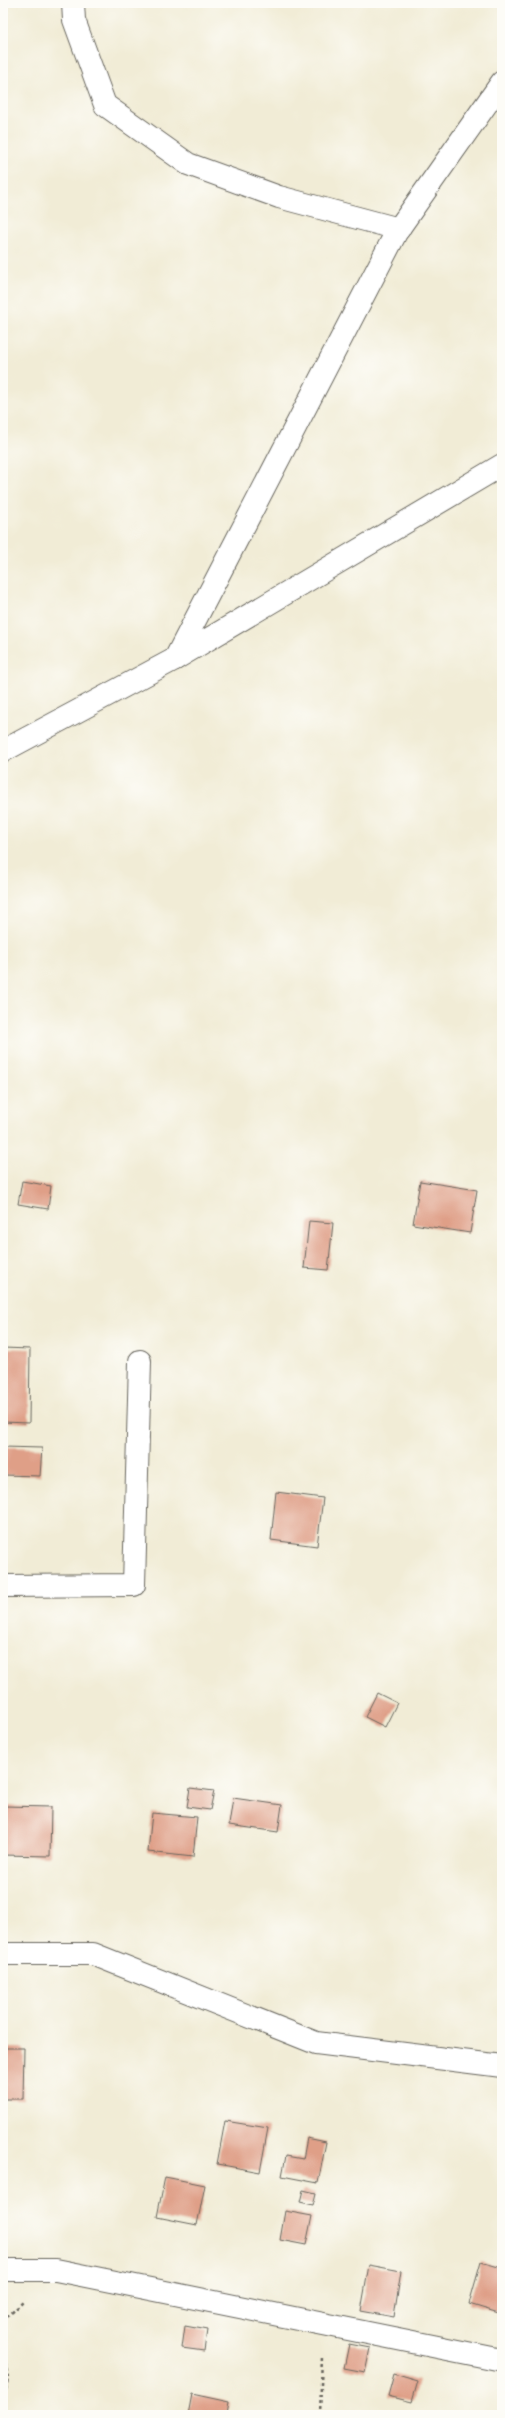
<svg xmlns="http://www.w3.org/2000/svg" width="505" height="2418" viewBox="0 0 505 2418" font-family="Itim,sans-serif">
<rect width="100%" height="100%" fill="#fdfcf7"/>
<filter id="ink" filterUnits="userSpaceOnUse"><feTurbulence type="fractalNoise" baseFrequency=".025" numOctaves="2"/><feDisplacementMap in="SourceGraphic" scale="8" xChannelSelector="R" yChannelSelector="G"/><feConvolveMatrix kernelMatrix="1 2 1 2 8 2 1 2 1" color-interpolation-filters="sRGB"/></filter>
<filter id="wash" filterUnits="userSpaceOnUse"><feTurbulence type="fractalNoise" baseFrequency=".012" numOctaves="4" result="noise"/><feDisplacementMap in="SourceGraphic" scale="16" xChannelSelector="R" yChannelSelector="G"/><feGaussianBlur stdDeviation="0.9" result="paint"/><feColorMatrix in="noise" values="0 0 0 0 0 0 0 0 0 0 0 0 0 0 0 0 0 1.4 0 .05"/><feComposite in="paint" operator="in"/></filter>
<g filter="url(#wash)">
<rect width="100%" height="100%" fill="#f1ecd6"/>
<g id="blocks">
<!-- building -->
<g fill="#df9f87">
<path d="M22 1181 51 1186 48 1209 18 1204Z"/>
<path d="M420 1181 477 1190 470 1233 413 1224Z"/>
<path d="M309 1221 333 1223 328 1270 304 1268Z"/>
<path d="M3 1348 30 1349 29 1423 3 1422Z"/>
<path d="M3 1447 42 1448 40 1476 3 1475Z"/>
<path d="M276 1492 323 1498 317 1546 271 1540Z"/>
<path d="M377 1693 397 1703 385 1727 365 1717Z"/>
<path d="M190 1788 214 1791 210 1810 187 1807Z"/>
<path d="M233 1798 282 1805 278 1832 229 1825Z"/>
<path d="M3 1806 51 1807 50 1856 3 1855Z"/>
<path d="M152 1813 197 1817 193 1857 148 1852Z"/>
<path d="M3 2048H24L23 2099H3Z"/>
<path d="M225 2121 268 2128 260 2172 217 2164Z"/>
<path d="M307 2138 326 2142 318 2183 282 2176 286 2156 303 2159Z"/>
<path d="M165 2177 205 2185 197 2225 157 2217Z"/>
<path d="M303 2190 316 2193 313 2205 300 2202Z"/>
<path d="M285 2211 312 2216 306 2245 280 2240Z"/>
<path d="M481 2262 502 2268V2314L469 2304Z"/>
<path d="M369 2265 401 2271 394 2317 361 2311Z"/>
<path d="M185 2326 207 2330 204 2351 182 2348Z"/>
<path d="M349 2344 370 2348 365 2372 344 2368Z"/>
<path d="M394 2374 418 2381 412 2402 388 2396Z"/>
<path d="M192 2394 229 2402 227 2415H188Z"/>
</g>
</g>
</g>
<g filter="url(#ink)">
<use href="#blocks" fill-opacity="0" stroke="#67655d" stroke-width="1"/>
<g fill="none" stroke-linecap="round" stroke-linejoin="round">
<!-- street casing -->
<g stroke="#67655d" stroke-width="24">
<g id="street">
<path d="M73 3 74 20 105 105 188 164 279 197 399 229"/>
<path d="M175 659 397 231 502 82"/>
<path d="M3 751 175 659 502 465"/>
<path d="M3 1586 134 1585 140 1361"/>
<path d="M3 1954H93L316 2043 502 2066"/>
<path d="M3 2270H56L502 2360"/>
</g>
</g>
<!-- path -->
<g stroke="#67655d" stroke-width="2.5" stroke-dasharray="3 3" stroke-linecap="butt">
<path d="M3 2321 23 2302"/>
<path d="M3 2345 8 2378 3 2409"/>
<path d="M320 2415 322 2356"/>
</g>
<!-- street -->
<use href="#street" stroke="#fff" stroke-width="22"/>
</g>
</g>
<!-- margin -->
<rect width="505" height="2418" fill="none" stroke="#fdfcf7" stroke-width="16"/>
</svg>
